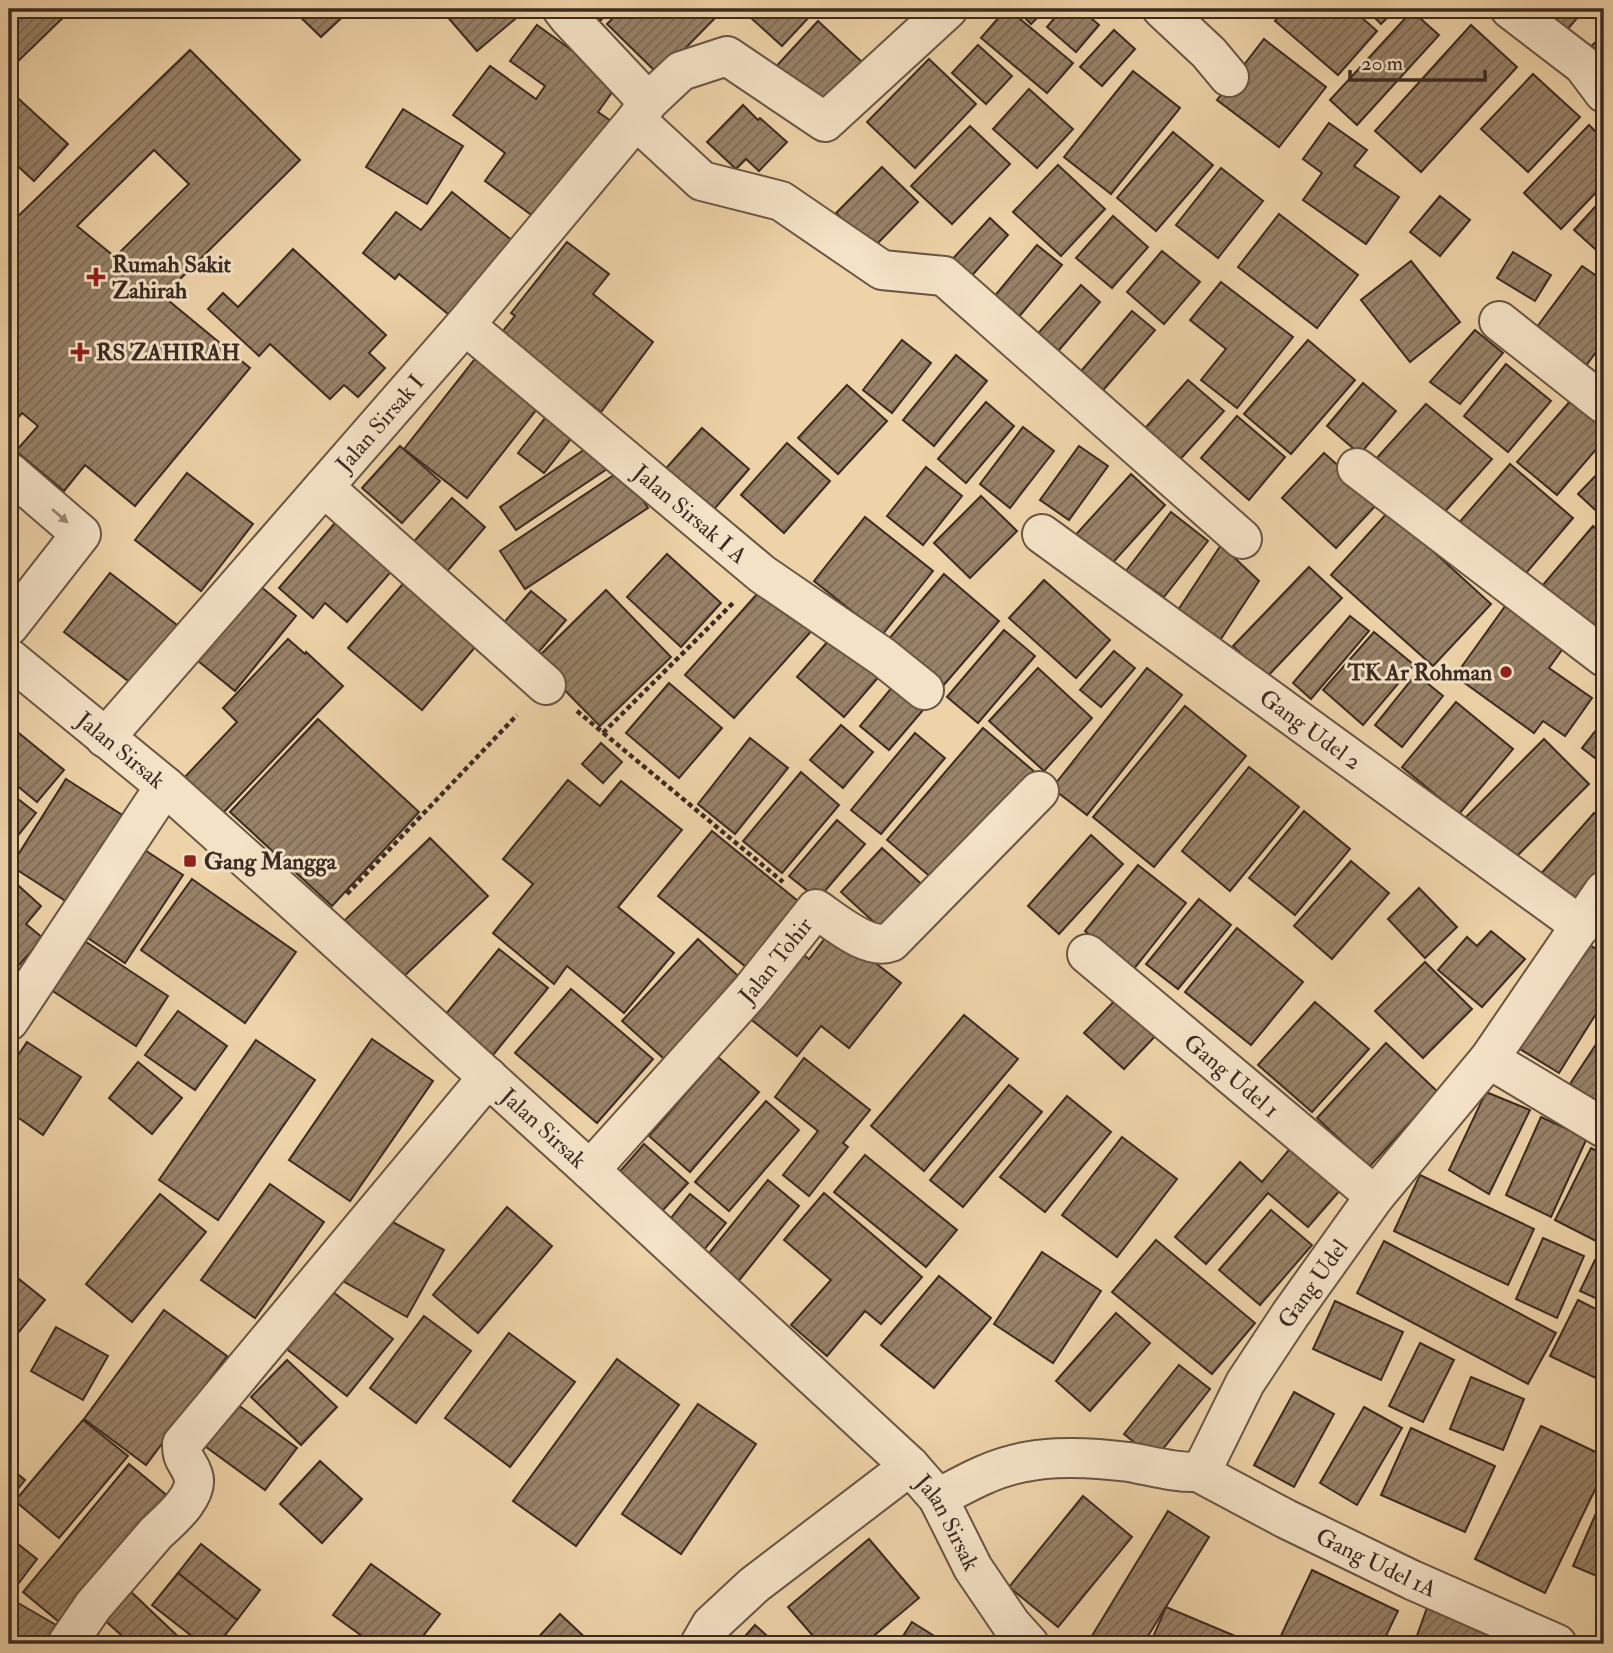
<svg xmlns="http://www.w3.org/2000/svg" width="1613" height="1653" viewBox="0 0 1613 1653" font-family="'IM FELL Double Pica',serif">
<defs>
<pattern id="building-hatch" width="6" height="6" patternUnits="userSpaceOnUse" patternTransform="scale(1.75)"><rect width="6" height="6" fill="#988268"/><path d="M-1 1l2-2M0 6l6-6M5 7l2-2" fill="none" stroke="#7d6b55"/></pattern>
</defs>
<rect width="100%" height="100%" fill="#eed3a8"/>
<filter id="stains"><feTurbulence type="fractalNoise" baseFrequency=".00286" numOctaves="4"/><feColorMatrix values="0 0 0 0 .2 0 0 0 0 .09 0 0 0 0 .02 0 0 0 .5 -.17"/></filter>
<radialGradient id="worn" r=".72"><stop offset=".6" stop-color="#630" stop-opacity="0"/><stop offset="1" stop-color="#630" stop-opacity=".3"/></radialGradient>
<!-- building -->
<g fill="url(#building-hatch)" stroke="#3b2b23" stroke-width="2" fill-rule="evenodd">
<path d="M9 9H72L13 66 9 62Z"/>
<path d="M292 9H351L321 37Z"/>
<path d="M451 9H527L477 51 445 14Z"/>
<path d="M586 9H611L600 21Z"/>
<path d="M622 9H710L717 16 659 75 607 24Z"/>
<path d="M741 9H802L810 16 782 46Z"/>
<path d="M1006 9H1008L1073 63 1047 93 981 38Z"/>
<path d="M1016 9H1046L1031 24Z"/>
<path d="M1062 9H1081L1099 25 1076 52 1047 27Z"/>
<path d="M1285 9H1352L1377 31 1338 75 1275 21Z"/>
<path d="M1366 9H1396L1381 24Z"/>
<path d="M1540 9H1585L1565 32Z"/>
<path d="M1412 11 1439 35 1357 125 1330 100Z"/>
<path d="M818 21 862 62 817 111 772 71Z"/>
<path d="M537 25 618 84 598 112 614 123 541 222 485 181 505 153 453 115 490 66 536 99 545 86 510 61Z"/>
<path d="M1471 25 1517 67 1421 172 1375 131Z"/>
<path d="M1114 30 1135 49 1102 86 1080 67Z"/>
<path d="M1604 34V72L1585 52Z"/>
<path d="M1264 39 1326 87 1279 147 1217 100Z"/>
<path d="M978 45 1012 76 986 104 952 73Z"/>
<path d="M190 50 300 160 163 296 250 368 135 506 85 465 64 491 16 451 38 426 22 413 9 428V225ZM154 150 189 184 115 257 77 226Z"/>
<path d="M929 59 976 104 915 168 867 122Z"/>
<path d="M1133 71 1180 108 1111 194 1064 157Z"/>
<path d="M1533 74 1580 117 1528 172 1481 129Z"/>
<path d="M1029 89 1073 129 1037 168 993 129Z"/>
<path d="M9 90 68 144 34 181 9 158Z"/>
<path d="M743 105 758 120 760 118 787 142 759 171 746 159 736 169 707 142Z"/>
<path d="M403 109 463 146 427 204 366 167Z"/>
<path d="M1329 123 1367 150 1354 166 1399 197 1366 244 1303 200 1322 173 1303 159Z"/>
<path d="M1589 125 1604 140V184L1561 229 1524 193Z"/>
<path d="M970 126 1010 164 952 224 911 186Z"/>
<path d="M1173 132 1213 165 1156 231 1117 198Z"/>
<path d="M1058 165 1105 209 1061 256 1013 212Z"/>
<path d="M882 167 918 202 872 249 836 213Z"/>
<path d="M1221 168 1263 201 1218 258 1176 225Z"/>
<path d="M452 192 514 242 453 318 399 274 395 279 363 253 396 212 421 230Z"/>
<path d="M1440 196 1470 220 1440 256 1410 232Z"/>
<path d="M1604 197V257L1574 230Z"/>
<path d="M1279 214 1358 275 1317 328 1238 267Z"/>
<path d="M1113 216 1148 247 1112 288 1076 258Z"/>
<path d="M990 218 1008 235 967 281 948 264Z"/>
<path d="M567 242 609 274 593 294 653 342 601 412 501 333 515 316 511 313Z"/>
<path d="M1037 245 1062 265 1013 324 988 304Z"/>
<path d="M293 249 386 335 369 353 385 368 358 397 344 385 330 399 270 344 259 356 208 309 223 293 238 307Z"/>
<path d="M1162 251 1200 282 1164 324 1127 292Z"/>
<path d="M1513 252 1551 275 1535 301 1497 278Z"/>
<path d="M1411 261 1460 322 1410 362 1361 300Z"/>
<path d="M1582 266 1604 281V341L1585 367 1534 331Z"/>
<path d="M1221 282 1293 337 1237 408 1201 380 1226 349 1190 320Z"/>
<path d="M1081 285 1100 302 1054 356 1034 338Z"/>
<path d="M1132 311 1155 330 1099 395 1077 376Z"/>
<path d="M1475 330 1503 353 1460 404 1430 382Z"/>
<path d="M902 340 931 363 892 413 863 390Z"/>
<path d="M1308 340 1355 380 1291 454 1244 414Z"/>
<path d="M482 350 545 399 467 498 404 449Z"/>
<path d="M956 355 987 381 934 446 903 420Z"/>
<path d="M1506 364 1551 401 1508 452 1464 416Z"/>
<path d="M1188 380 1224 411 1175 465 1140 434Z"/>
<path d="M1363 383 1396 411 1360 454 1327 426Z"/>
<path d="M847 385 887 421 838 474 798 438Z"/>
<path d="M1572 399 1604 426V440L1557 495 1517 462Z"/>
<path d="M986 402 1014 426 966 483 938 459Z"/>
<path d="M1426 404 1492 459 1442 515 1374 461Z"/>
<path d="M552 409 578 430 544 473 518 453Z"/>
<path d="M1237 416 1285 457 1249 500 1201 458Z"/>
<path d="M1023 427 1054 451 1010 508 980 484Z"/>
<path d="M702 428 749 469 709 515 661 474Z"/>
<path d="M597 441 613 465 516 530 500 507Z"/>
<path d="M787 443 830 481 784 533 741 495Z"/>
<path d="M400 446 440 481 402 523 362 488Z"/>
<path d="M1079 446 1108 466 1069 520 1040 500Z"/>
<path d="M1324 453 1379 502 1336 548 1282 498Z"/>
<path d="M1510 464 1573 518 1515 586 1451 532Z"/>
<path d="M926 467 962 496 923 545 887 516Z"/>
<path d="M1604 467V518L1578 494Z"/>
<path d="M623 469 648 508 525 589 500 551Z"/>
<path d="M187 473 253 524 201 591 135 540Z"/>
<path d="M1131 474 1165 505 1105 571 1071 540Z"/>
<path d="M981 496 1017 531 970 578 934 543Z"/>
<path d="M452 498 485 527 444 575 410 546Z"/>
<path d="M1389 511 1491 604 1433 666 1331 575Z"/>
<path d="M1171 512 1208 541 1164 597 1126 571Z"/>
<path d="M340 517 403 558 347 622 325 603 313 618 279 588Z"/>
<path d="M865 517 933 571 882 635 814 581Z"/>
<path d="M1593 526 1604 536V638L1543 585Z"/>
<path d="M1221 545 1259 581 1215 648 1176 613Z"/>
<path d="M667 554 721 603 681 647 627 597Z"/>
<path d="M1309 567 1342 598 1266 678 1233 646Z"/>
<path d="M110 573 186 632 140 690 64 632Z"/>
<path d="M944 574 999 621 942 687 888 640Z"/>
<path d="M408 578 482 639 422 710 348 648Z"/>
<path d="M1044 580 1110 640 1076 678 1009 618Z"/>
<path d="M254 581 296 616 235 691 192 656Z"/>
<path d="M765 585 814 628 734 718 685 675Z"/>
<path d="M606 590 671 657 600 726 535 660Z"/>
<path d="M531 591 566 620 530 662 495 633Z"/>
<path d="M1506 605 1564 647 1549 668 1592 698 1565 736 1543 721 1534 733 1455 676Z"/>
<path d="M1350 616 1369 631 1311 699 1293 683Z"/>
<path d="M1004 630 1035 656 978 723 947 697Z"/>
<path d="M1374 632 1414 665 1363 725 1323 690Z"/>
<path d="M835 633 882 673 844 717 797 677Z"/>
<path d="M288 639 305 654 306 652 343 686 222 814 184 778 237 722 223 708Z"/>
<path d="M1114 651 1135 668 1101 707 1080 690Z"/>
<path d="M1038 668 1092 718 1044 771 989 721Z"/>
<path d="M1147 668 1182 695 1087 815 1052 788Z"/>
<path d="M1416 674 1443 696 1402 747 1375 725Z"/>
<path d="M669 683 722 728 679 778 626 733Z"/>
<path d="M894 685 923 710 889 750 860 726Z"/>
<path d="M1456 702 1513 749 1459 814 1402 767Z"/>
<path d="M1185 706 1246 756 1154 867 1093 817Z"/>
<path d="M318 719 419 812 332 906 230 812Z"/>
<path d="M1604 720V765L1582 748Z"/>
<path d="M9 725 64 770 37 802 9 779Z"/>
<path d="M841 725 873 752 843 788 810 760Z"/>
<path d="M983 728 1036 773 939 884 887 840Z"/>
<path d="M915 733 945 758 881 834 851 810Z"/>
<path d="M750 738 788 768 735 834 698 804Z"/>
<path d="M1544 739 1589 784 1507 866 1462 821Z"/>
<path d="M601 743 622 762 603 783 582 764Z"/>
<path d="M1249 767 1299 807 1230 891 1182 851Z"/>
<path d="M801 772 839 805 782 873 743 841Z"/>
<path d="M66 779 127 818 72 905 11 866Z"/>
<path d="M568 780 600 806 621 781 682 830 618 907 674 953 624 1013 567 966 554 984 493 933 533 884 503 859Z"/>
<path d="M9 792 36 813 9 847Z"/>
<path d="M1304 811 1350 849 1295 915 1249 878Z"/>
<path d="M1594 813 1604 822V866L1571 904 1539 876Z"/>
<path d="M837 820 865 844 818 899 789 876Z"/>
<path d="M712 831 809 910 756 975 658 896Z"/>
<path d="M1091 835 1123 864 1059 934 1028 906Z"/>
<path d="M430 838 488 896 401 979 345 920Z"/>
<path d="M134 843 183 875 125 963 76 930Z"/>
<path d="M882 848 929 891 888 935 841 892Z"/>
<path d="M1351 861 1389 893 1332 959 1294 926Z"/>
<path d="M1138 865 1186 903 1133 970 1085 931Z"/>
<path d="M9 877 41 906 26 924 43 938 10 975 9 974Z"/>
<path d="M192 879 296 952 245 1023 141 950Z"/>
<path d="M1419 888 1457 927 1425 958 1388 919Z"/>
<path d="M1199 899 1231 925 1178 989 1146 964Z"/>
<path d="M1237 928 1303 982 1251 1045 1185 992Z"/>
<path d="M832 929 901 983 849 1048 821 1026 797 1056 744 1014 796 949 809 959Z"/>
<path d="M1491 931 1525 959 1482 1007 1438 970 1467 937 1477 946Z"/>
<path d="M71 932 168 996 136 1046 39 982Z"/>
<path d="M698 939 748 985 672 1066 622 1021Z"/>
<path d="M1582 940 1604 954V1001L1559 1073 1515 1046Z"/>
<path d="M499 949 548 988 493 1055 445 1015Z"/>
<path d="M1425 962 1472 1009 1423 1058 1375 1011Z"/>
<path d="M571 989 653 1059 597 1123 515 1053Z"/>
<path d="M1121 994 1160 1031 1124 1069 1084 1033Z"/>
<path d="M1315 1002 1369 1049 1312 1112 1258 1065Z"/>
<path d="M178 1011 227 1046 195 1090 145 1055Z"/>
<path d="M964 1015 1018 1059 924 1171 871 1126Z"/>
<path d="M1604 1032V1106L1570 1084Z"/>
<path d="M372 1039 433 1081 350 1201 289 1160Z"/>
<path d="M256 1040 315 1080 218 1220 159 1180Z"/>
<path d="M27 1042 81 1077 43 1135 9 1111V1069Z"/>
<path d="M1386 1043 1438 1092 1369 1167 1317 1118Z"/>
<path d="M718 1057 759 1092 690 1172 649 1136Z"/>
<path d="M804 1058 870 1110 843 1143 848 1147 809 1196 783 1175 818 1131 775 1097Z"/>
<path d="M138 1062 182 1098 152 1134 109 1098Z"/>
<path d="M1009 1085 1042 1112 963 1207 930 1180Z"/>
<path d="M1486 1092 1530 1110 1489 1194 1449 1170Z"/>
<path d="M1067 1096 1111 1132 1045 1212 1000 1177Z"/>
<path d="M766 1101 799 1130 729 1211 695 1182Z"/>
<path d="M1541 1117 1587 1138 1551 1217 1506 1195Z"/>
<path d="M1122 1137 1177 1179 1117 1257 1062 1215Z"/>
<path d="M644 1144 688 1183 650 1224 608 1185Z"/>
<path d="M1293 1145 1342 1188 1308 1227 1268 1193 1206 1264 1175 1237 1240 1162 1262 1182Z"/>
<path d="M1591 1148 1604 1155V1245L1555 1220Z"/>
<path d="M865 1155 957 1230 926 1267 834 1192Z"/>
<path d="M1420 1175 1534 1229 1508 1285 1394 1231Z"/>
<path d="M768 1180 799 1206 737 1283 705 1258Z"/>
<path d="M270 1184 324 1222 255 1318 201 1280Z"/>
<path d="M824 1193 922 1277 881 1324 865 1311 827 1356 791 1325 831 1280 784 1240Z"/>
<path d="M160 1194 206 1232 132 1322 86 1284Z"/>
<path d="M690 1194 726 1223 694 1262 659 1233Z"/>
<path d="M507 1207 552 1246 478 1333 433 1295Z"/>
<path d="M1271 1210 1312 1245 1260 1305 1219 1270Z"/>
<path d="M378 1214 444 1250 407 1317 341 1280Z"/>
<path d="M1543 1238 1584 1256 1557 1318 1516 1299Z"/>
<path d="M1156 1240 1255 1323 1212 1374 1112 1292Z"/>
<path d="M1384 1241 1556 1333 1528 1384 1357 1293Z"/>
<path d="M1042 1252 1101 1291 1053 1363 994 1324Z"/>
<path d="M1595 1260 1604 1265V1302L1580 1291Z"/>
<path d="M9 1271 45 1300 9 1344Z"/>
<path d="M939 1276 991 1318 934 1388 881 1345Z"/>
<path d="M324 1285 393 1339 347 1396 279 1343Z"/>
<path d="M1578 1300 1604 1313V1382L1550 1356Z"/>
<path d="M1335 1301 1403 1332 1381 1380 1313 1349Z"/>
<path d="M164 1310 227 1356 146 1465 84 1419Z"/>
<path d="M1116 1313 1150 1343 1090 1411 1056 1381Z"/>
<path d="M424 1316 471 1351 416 1423 370 1388Z"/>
<path d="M56 1327 108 1356 83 1400 31 1371Z"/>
<path d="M509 1333 575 1382 510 1467 445 1418Z"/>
<path d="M1420 1343 1454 1360 1423 1422 1389 1406Z"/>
<path d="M617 1359 679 1405 576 1546 513 1501Z"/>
<path d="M287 1360 337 1407 301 1445 251 1397Z"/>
<path d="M1179 1365 1210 1389 1155 1459 1124 1434Z"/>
<path d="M1471 1377 1524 1399 1503 1450 1450 1429Z"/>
<path d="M1294 1392 1334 1414 1294 1487 1254 1465Z"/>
<path d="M234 1402 297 1448 265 1490 202 1444Z"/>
<path d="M698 1404 756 1444 681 1554 622 1514Z"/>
<path d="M1364 1407 1402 1428 1357 1505 1320 1483Z"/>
<path d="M83 1420 128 1456 59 1538 15 1501Z"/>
<path d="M1541 1426 1604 1456V1471L1545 1593 1475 1559Z"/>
<path d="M1411 1428 1495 1466 1465 1532 1381 1495Z"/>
<path d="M320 1461 362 1499 322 1543 280 1504Z"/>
<path d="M129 1464 170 1498 64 1626 23 1592Z"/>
<path d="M9 1467 25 1480 9 1500Z"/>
<path d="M1604 1495V1579L1573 1566Z"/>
<path d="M1083 1496 1132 1537 1058 1627 1009 1587Z"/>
<path d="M1168 1511 1209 1537 1143 1644H1087Z"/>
<path d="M9 1537 37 1559 9 1596Z"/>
<path d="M869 1539 919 1598 864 1644H820L788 1607Z"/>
<path d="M201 1544 260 1590 237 1620 178 1573Z"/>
<path d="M371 1564 440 1614 417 1644H373L333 1615Z"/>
<path d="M1312 1570 1398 1611 1382 1644H1277Z"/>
<path d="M178 1573 237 1620 218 1644H202L152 1605Z"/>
<path d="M127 1588 185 1643 184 1644H131L100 1616Z"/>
<path d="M13 1600 63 1629 54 1644H9V1607Z"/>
<path d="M1428 1605 1514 1644H1414Z"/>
<path d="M1166 1607 1240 1638 1237 1644H1150Z"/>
<path d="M560 1614 592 1644H532Z"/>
<path d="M912 1622 947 1644H898Z"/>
<path d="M755 1625 776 1644H738Z"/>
</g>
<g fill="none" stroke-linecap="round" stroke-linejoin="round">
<!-- minor casing -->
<g stroke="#685544" stroke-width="42">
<g id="minor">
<path d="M562 9 569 18 648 102"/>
<path d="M1162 9 1209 53 1229 77"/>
<path d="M1510 9 1583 65 1604 93"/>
<path d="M636 120 702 181 781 201 882 270 944 276 1242 539"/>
<path d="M1499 321 1604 404"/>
<path id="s1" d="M465 325 762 574 883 657 924 690"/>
<path d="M1357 468 1604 657"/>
<path d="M9 472 81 534 9 626"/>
<path d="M324 487 546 685"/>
<path id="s2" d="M1042 534 1581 926"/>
<path id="s3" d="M9 658 165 786 320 925 590 1170 910 1466 938 1498 973 1568 1011 1624 1029 1644"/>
<path id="s4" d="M105 738 465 325 636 120 648 102 681 71 727 56 825 122 948 9"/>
<path id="s5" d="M1087 954 1375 1196"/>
<path d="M9 1021 165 786"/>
<path d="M1489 1059 1604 1128"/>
<path id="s6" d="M590 1170 750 992 816 909C834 921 868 951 891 942L1039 791"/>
<path id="s7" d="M1198 1472 1286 1519 1412 1580 1557 1644"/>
<path id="s8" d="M938 1498C954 1490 969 1481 986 1474 1030 1454 1082 1456 1129 1462 1152 1466 1175 1473 1198 1472L1206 1462 1245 1383 1290 1315 1375 1196 1489 1059 1604 891"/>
<path d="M67 1644 93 1606 156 1533C170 1520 200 1495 193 1475 188 1460 182 1462 182 1444L488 1077"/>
<path d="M700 1644 711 1625 754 1585 910 1466"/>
</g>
</g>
<!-- path -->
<g stroke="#3b2b23" stroke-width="4.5" stroke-dasharray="5 3.5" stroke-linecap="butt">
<path d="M577 711 783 882"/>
<path d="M603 733 733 603"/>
<path d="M347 894 517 715"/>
</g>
<!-- minor -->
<use href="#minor" stroke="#f4e2c6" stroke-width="38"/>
</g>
<!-- one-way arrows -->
<defs><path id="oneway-solid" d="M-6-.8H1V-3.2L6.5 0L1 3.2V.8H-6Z" transform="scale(1.75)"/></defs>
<use fill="#988674" href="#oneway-solid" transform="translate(60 516) rotate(41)"/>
<!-- markers -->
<g fill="#8f2418" stroke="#f4e2c6" stroke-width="2.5">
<path d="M92.5 266.5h7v7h7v7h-7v7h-7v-7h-7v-7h7z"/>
<path d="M76.5 341.5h7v7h7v7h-7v7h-7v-7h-7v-7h7z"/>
<circle cx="1506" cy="672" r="7"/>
<rect x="183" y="854" width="14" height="14" rx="3.5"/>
</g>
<g text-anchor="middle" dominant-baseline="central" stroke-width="6" stroke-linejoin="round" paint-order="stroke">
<!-- poi labels -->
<g font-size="23" font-weight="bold" fill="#3b2b23" stroke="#f4e2c6" text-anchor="start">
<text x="112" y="264">Rumah Sakit<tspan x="112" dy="26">Zahirah</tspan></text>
<text x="96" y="352">RS ZAHIRAH</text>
<text x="1492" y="672" text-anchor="end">TK Ar Rohman</text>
<text x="204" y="861">Gang Mangga</text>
</g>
<!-- street labels -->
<g font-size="23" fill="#3b2b23" stroke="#f4e2c6">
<text stroke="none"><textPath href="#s4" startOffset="418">Jalan Sirsak I</textPath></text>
<text stroke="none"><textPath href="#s1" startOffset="294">Jalan Sirsak I A</textPath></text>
<text stroke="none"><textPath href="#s2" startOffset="332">Gang Udel 2</textPath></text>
<text stroke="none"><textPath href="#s3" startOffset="145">Jalan Sirsak</textPath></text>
<text stroke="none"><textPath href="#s6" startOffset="280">Jalan Tohir</textPath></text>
<text stroke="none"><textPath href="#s5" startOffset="189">Gang Udel 1</textPath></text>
<text stroke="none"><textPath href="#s3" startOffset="712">Jalan Sirsak</textPath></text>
<text stroke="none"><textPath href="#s8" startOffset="490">Gang Udel</textPath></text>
<text stroke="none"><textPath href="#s3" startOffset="1279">Jalan Sirsak</textPath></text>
<text stroke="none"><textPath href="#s7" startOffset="200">Gang Udel 1A</textPath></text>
</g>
</g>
<!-- margin -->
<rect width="1613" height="1653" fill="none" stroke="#eed3a8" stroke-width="35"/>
<rect x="10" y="10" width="1592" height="1632" fill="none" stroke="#3b2b23" stroke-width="3.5"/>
<rect x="18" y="18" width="1578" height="1618" fill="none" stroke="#3b2b23" stroke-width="2"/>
<!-- scale -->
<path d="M1350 70v10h135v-10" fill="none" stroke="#3b2b23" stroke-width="3.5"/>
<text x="1361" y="70" font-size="21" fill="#3b2b23" stroke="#f4e2c6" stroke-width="5" paint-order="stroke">20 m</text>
<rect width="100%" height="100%" filter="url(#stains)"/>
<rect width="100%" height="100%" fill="url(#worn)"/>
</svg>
